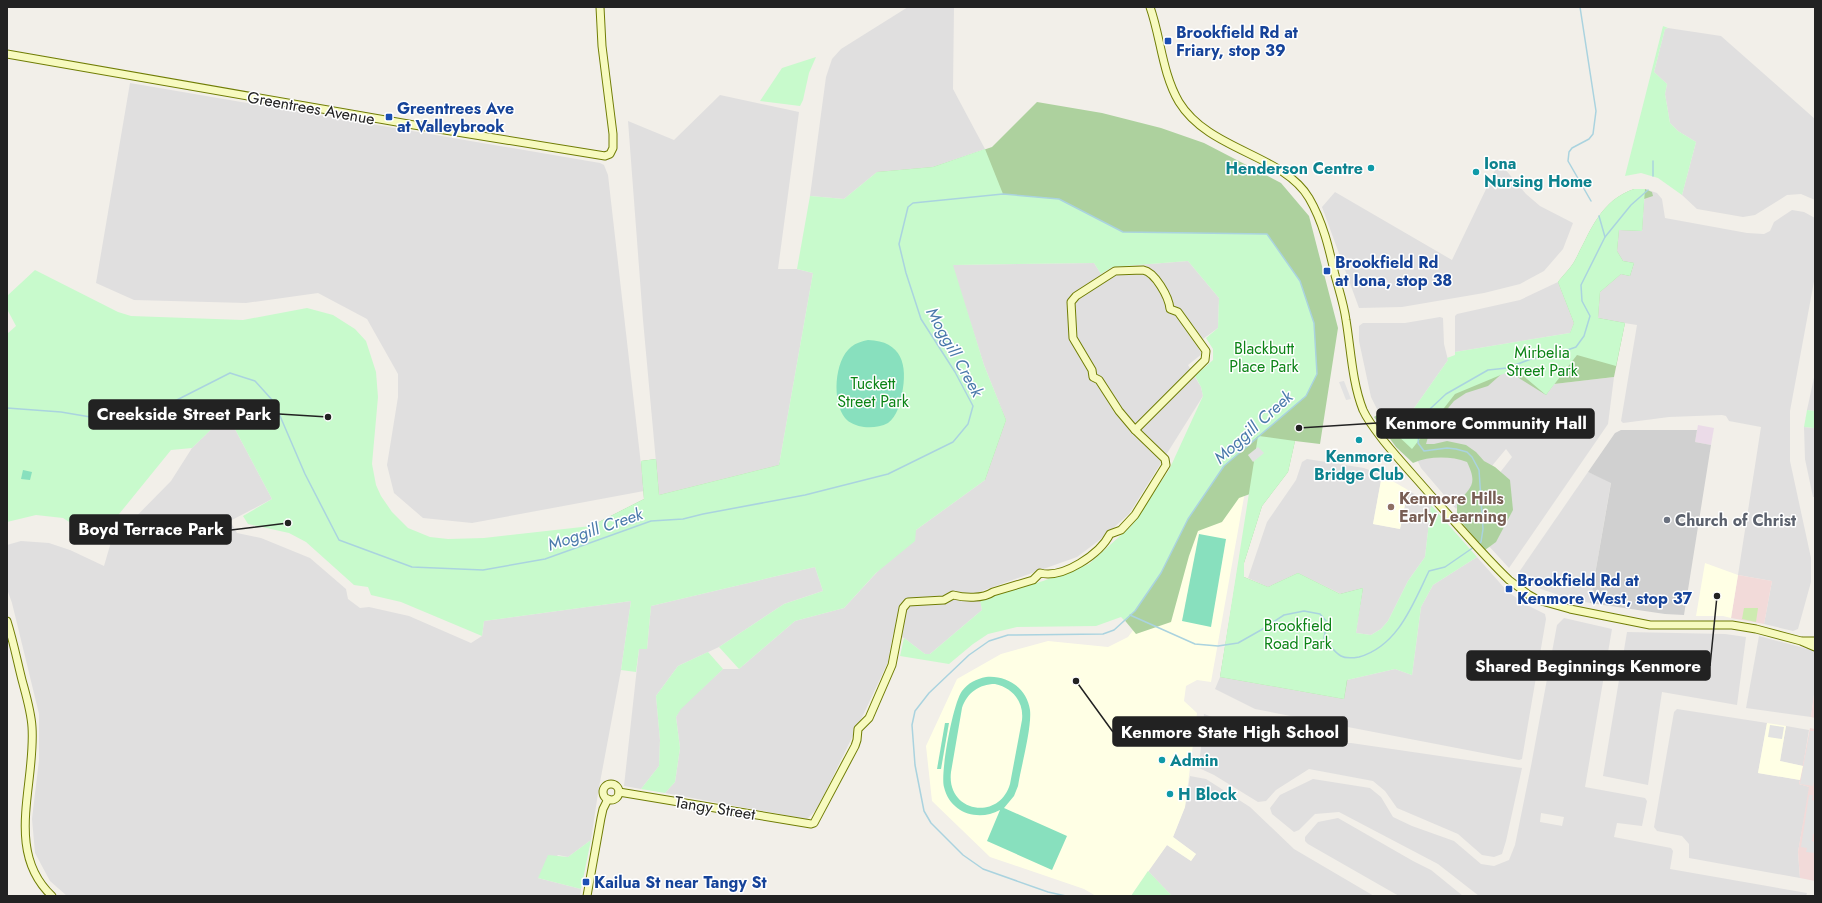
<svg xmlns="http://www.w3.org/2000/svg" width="1822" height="903" viewBox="0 0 1822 903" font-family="Jost,sans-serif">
<rect width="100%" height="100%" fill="#f2efe9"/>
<!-- residential -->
<g fill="#e0dfdf" fill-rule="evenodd">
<path d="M908 7H954L953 89 985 149 933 167 877 172 844 199 810 196 826 77 832 59 841 49Z"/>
<path d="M1668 28 1721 36 1815 119V200L1801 194 1787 195 1755 215 1743 217 1697 209 1682 195 1696 142 1678 131 1670 123 1665 94 1667 84 1654 72 1665 29Z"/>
<path d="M130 83 600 163 604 165 608 175 644 491 472 523 423 518 394 493 387 465 398 397V374L367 319 318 293 246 303 134 300 96 283Z"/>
<path d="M720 95 799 112 778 269H797L813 273 779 465 659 495 643 320 628 121 674 140Z"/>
<path d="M1499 162 1526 194 1540 206 1573 223 1563 249 1544 271 1520 284 1484 293 1402 307 1359 308 1322 207 1335 192 1452 260Z"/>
<path d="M1645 189 1657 193 1662 199 1665 218 1747 233 1764 234 1770 231 1774 222 1792 210 1804 212 1815 218V276L1790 411V461L1811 558V582L1798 629 1793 631 1764 624 1772 581 1738 575 1761 427 1729 421 1726 416 1722 415 1669 417 1623 423 1621 421 1637 325 1598 319 1600 292 1621 274 1630 275 1617 251 1619 230 1642 231Z"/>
<path d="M1188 261 1219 298 1218 328 1196 344 1202 354 1188 365 1201 387 1203 396 1129 514 1101 539 1077 557 979 592 982 610 930 654H925L904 638 893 633 888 662 866 709 817 809 807 819 665 793 675 782 680 748 676 717 680 709 723 669H739L795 621 844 608 916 530 985 480 1006 420 984 365 952 265 1094 263 1101 274 1112 267Z"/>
<path d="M1558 282 1574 323 1570 333 1455 352V316L1457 314 1520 300Z"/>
<path d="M1440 317 1443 318 1444 344 1448 360 1396 434 1377 409 1371 397 1359 341V326L1363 323H1405Z"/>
<path d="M1515 368 1554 384 1614 377 1608 424 1509 568 1464 519 1512 457 1506 449 1456 509 1421 468 1412 449 1455 394Z"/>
<path d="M1815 373V411L1807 410Z"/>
<path d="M227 414 272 499 230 521 237 533 261 538 310 558 346 589 348 599 360 608 369 607 409 616 471 643 482 636 484 621 631 601 621 670 598 793 591 840 568 857 558 855 538 878 581 889 580 896H67L50 881 35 853 32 819 39 760V714L12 603 7 589V545L21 541 49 543 70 550 104 566 111 542 171 481 192 448Z"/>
<path d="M1804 427 1815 428V497H1813L1805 459Z"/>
<path d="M1307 459 1364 468 1382 475 1373 524 1400 529 1408 490 1431 505 1425 557 1408 581 1388 621 1381 629 1371 635 1356 633 1362 589 1341 594 1298 573 1268 587 1248 578 1267 522 1296 480 1302 462Z"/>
<path d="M1588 472 1611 482 1590 603 1567 598 1541 589 1517 575Z"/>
<path d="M1477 557 1507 591 1525 604 1545 614 1546 619 1522 759 1519 760 1255 709 1215 689 1220 677 1344 699 1347 680 1395 669 1412 675 1421 607 1433 585Z"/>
<path d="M815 567 823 591 784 604 719 647 678 666 656 696 660 740 659 766 641 789 624 786 639 649H647L651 606Z"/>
<path d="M1564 618 1612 629 1585 787 1645 798 1647 801 1642 826 1617 823 1614 837 1671 848 1673 851 1670 869 1807 893 1806 896H1479L1438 864 1339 812 1315 814 1299 830 1294 832 1272 814 1270 808 1280 795 1313 779 1370 788 1381 797 1393 817 1412 826 1454 841 1481 864 1494 866 1509 860 1515 845 1531 766 1557 625ZM1541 813 1564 817 1562 826 1540 822Z"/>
<path d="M1627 632 1725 634 1746 637 1737 705 1662 692 1648 785 1603 776Z"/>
<path d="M1759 636 1815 651V687L1811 717 1746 708Z"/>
<path d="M1677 709 1767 723 1758 773 1800 780 1799 784 1810 787 1798 852 1800 878 1689 858V844L1682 836 1657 831 1654 827 1674 712Z"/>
<path d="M1204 714 1259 734 1325 743H1351L1522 768 1506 841 1502 854 1494 857 1482 855 1458 834 1397 808 1385 791 1373 781 1309 769 1276 790 1266 801 1258 802 1214 775 1199 768Z"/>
<path d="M1786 726 1809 730 1803 766 1780 761Z"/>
<path d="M1190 776 1206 779 1250 807 1294 849 1374 896H1172L1148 871 1167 845 1191 861 1196 854 1173 837 1185 807Z"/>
<path d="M1338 818 1413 861 1431 870 1463 896H1399L1308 844 1305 841V837L1318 822Z"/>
</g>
<!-- commercial -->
<g fill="#f2dad9">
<path d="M1738 575 1772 581 1764 624 1731 618Z"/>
<path d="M1815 687V718L1811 717Z"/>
<path d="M1810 728 1815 729V881L1800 878 1798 852 1809 787 1799 784Z"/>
</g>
<!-- industrial -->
<path fill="#ebdbe8" d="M1698 425 1714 428 1711 445 1695 442Z"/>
<!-- education -->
<g fill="#ffffe5">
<path d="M1249 469 1211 682 1197 680 1186 686 1184 701 1197 713 1185 807 1173 837 1196 854 1191 861 1167 845 1131 896H1096L1084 889 990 857 932 801 926 746 957 679 1001 654 1048 641 1108 647 1128 637 1167 585 1195 521Z"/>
<path d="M1382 475 1408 490 1400 529 1373 524Z"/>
<path d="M1705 563 1738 575 1731 618 1723 616H1696Z"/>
<path d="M1767 723 1786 726 1780 761 1803 766 1800 780 1758 773Z"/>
</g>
<!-- religious -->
<path fill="#d0d0d0" d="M1621 430H1697L1695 442 1711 445 1684 615 1665 614 1590 603 1611 483 1588 472 1615 433Z"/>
<!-- grass -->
<path fill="#cdebb0" d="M1744 608H1758L1756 622 1742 619Z"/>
<!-- forest -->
<g fill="#add19e">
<path d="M1037 102 1102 113 1161 128 1204 143 1281 183 1309 216 1338 328 1320 444 1295 441 1288 472 1262 506 1244 563V577L1268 587 1298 573 1340 594 1363 588 1344 699 1220 677 1250 494 1239 498 1222 522 1198 531 1189 556 1171 622 1136 634 1122 617 1266 259 922 223 1006 420 985 480 972 457 475 595 252 411 7 401 225 361 350 490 444 556 591 526 644 499 641 461 656 459 659 495 779 465 877 172 933 167 992 147Z"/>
<path d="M1634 189H1645L1652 192 1653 196 1644 199 1642 231 1619 230 1617 251 1623 261 1634 263 1630 276 1621 274 1600 292 1598 318 1625 323 1614 377 1554 384 1546 395 1506 370 1488 386 1466 393 1454 401 1430 430 1426 444H1434L1447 441 1466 445 1476 452 1484 461 1495 467 1510 480 1513 510 1496 542 1485 550 1457 517V504C1471 486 1478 485 1467 462 1451 456 1429 456 1413 463L1396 447 1374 417 1380 413 1396 433H1403L1436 388 1566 344 1574 323 1558 282C1563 275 1570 269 1574 262 1590 233 1599 201 1634 189Z"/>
</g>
<!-- park -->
<g fill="#c8facc">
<path d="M1663 26 1668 28 1665 29 1654 72 1667 84 1665 94 1670 123 1678 131 1696 142 1682 195 1658 178 1641 173 1625 176Z"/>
<path d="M816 57 809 73 803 100 800 106 760 101 782 68Z"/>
<path d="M985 149 1003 194 1059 199 1123 232 1267 234 1300 281 1314 323 1317 374 1306 396 1259 436 1295 441 1288 472 1262 506 1244 563V577L1268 587 1298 573 1340 594 1363 588 1356 633 1371 635 1381 629 1388 621 1408 581 1425 557 1431 505 1477 557 1433 585 1421 607 1412 675 1395 669 1347 680 1344 699 1220 677 1258 436 1224 466 1188 519 1161 573 1135 611 1125 621 1121 617 1096 626 1017 627 988 634 973 644 949 664 900 656 904 638 925 654H930L982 610 980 600 1043 581 1089 564 1132 525 1169 470 1203 396 1201 387 1195 376 1213 360V349L1206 338 1218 328 1219 298 1188 261 1112 267 1101 274 1094 263 953 265 984 365 1006 420 985 480 916 530 915 541 876 573 844 608 795 621 739 669 719 647 784 604 823 591 815 567 651 606 647 649H639L636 672 621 670 631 601 484 621 482 636 401 602 371 595 368 587 354 585 306 542 289 533 248 524 243 516 272 499 227 414 192 448 171 450 98 540 63 518 36 515 7 522V334L16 326 7 309V296L35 270 118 312 131 316 243 320 307 308 333 315 355 329 366 341 376 372 378 397 372 464 376 485 381 496 392 512 408 528 430 537 448 539 484 538 591 526 644 499 641 461 656 459 659 495 779 465 813 273 797 269 810 196 844 199 877 172 933 167Z"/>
<path d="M1634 189H1645L1642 231 1619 230 1617 251 1623 261 1634 263 1630 276 1621 274 1600 292 1598 318 1625 323 1616 366 1577 355 1546 395 1515 369 1455 394 1412 449 1396 434 1448 360 1447 358 1455 355V352L1570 333 1574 323 1558 282C1563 275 1570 269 1574 262 1590 233 1599 201 1634 189Z"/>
<path d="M1807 410 1815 411V428L1804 427Z"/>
<path d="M708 652 723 669 681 709 676 717 680 748 675 782 665 793 641 789 659 766 660 740 656 696 678 666Z"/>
<path d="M591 840 581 889 538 878 548 855 568 857Z"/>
<path d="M1148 871 1172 896H1131Z"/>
</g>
<!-- pitch -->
<g fill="#88e0be" fill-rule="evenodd">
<path d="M868 340C902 341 908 365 902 394 900 404 897 416 888 423 881 427 871 428 864 427 857 426 849 423 845 418 832 401 834 361 851 347 856 343 862 341 868 340Z"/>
<path d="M23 470 32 472 30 480 21 479Z"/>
<path d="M1199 534 1226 539 1211 627 1182 621Z"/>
<path d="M986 677C1007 675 1027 688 1030 710 1032 727 1021 767 1018 786L1014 796 1004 808 1067 836 1052 870 987 841 1000 810C978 822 950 813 944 787 940 773 953 703 962 691 968 683 976 679 986 677ZM995 684C1013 688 1024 702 1022 720L1010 784C999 822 946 812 951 772L962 708C967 693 979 684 995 684Z"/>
<path d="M945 723H949L941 769H937Z"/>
</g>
<!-- parking -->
<g fill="#e2e2e2">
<path d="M1344 381 1351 399 1346 400 1339 382Z"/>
<path d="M1258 447 1264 453 1253 462 1248 455Z"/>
<path d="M1770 725 1784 727 1782 739 1768 737Z"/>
<path d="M1810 731H1815V777L1813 786 1800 784Z"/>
<path d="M1809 795H1813L1812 800 1815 801V834H1813L1812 841 1815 842V853L1806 852 1807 848 1801 847Z"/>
</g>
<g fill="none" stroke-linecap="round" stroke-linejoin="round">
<!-- stream -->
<g stroke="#aad3df" stroke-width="1.5">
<path d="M1580 7 1596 111 1593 134 1589 139 1572 148 1569 152 1568 161 1591 201"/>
<path d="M1653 176V161"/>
<path d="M1599 216 1605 237"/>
<path d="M7 408 61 412 120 422 161 408 230 373 255 381 274 402 305 474 339 540 412 567 483 570 545 559 651 521 683 519 703 514 805 495 888 474 953 442 968 424 973 406 955 372 921 319 906 273 899 244 908 207 913 203 1003 194 1059 199 1123 232 1267 234 1300 281 1314 323 1317 374 1306 396 1224 466 1188 519 1161 573 1135 611 1114 630 1103 634 1008 635 989 641 969 655 929 693 915 711 912 725 915 765 924 811 931 823 963 855 983 869 1048 892 1066 896"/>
<path d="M1477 544 1481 542 1483 529 1479 470 1472 457 1467 452 1456 449 1447 448 1424 451 1418 443 1420 427 1431 408 1446 394 1488 370 1507 368 1531 359 1556 354 1576 347 1584 336 1590 316 1582 301 1581 285 1605 237 1631 205 1648 190"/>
<path d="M1130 615 1195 644 1218 646 1238 643 1261 630 1284 615 1304 611 1320 614 1327 622 1324 638C1329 644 1334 652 1341 656 1346 659 1353 658 1359 657 1398 646 1413 604 1429 571L1445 567 1474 547"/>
</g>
<!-- secondary casing -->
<g stroke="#707d05" stroke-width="9">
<g id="secondary">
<path d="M1150 7C1161 38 1162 73 1179 102 1209 151 1283 154 1309 198 1323 222 1329 248 1335 275 1339 290 1344 305 1346 320 1351 350 1352 382 1363 410 1368 421 1376 431 1383 440 1399 460 1417 479 1434 499 1459 526 1482 554 1509 580L1529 595 1538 600 1570 609 1650 625H1732L1756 629 1801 641 1815 647"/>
<path d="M7 54 414 125 605 156 610 154 613 148V134L602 46 600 7"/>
<path d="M1143 270C1155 272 1169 297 1170 309L1178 312 1206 351 1205 360 1135 430 1119 411 1099 380 1093 377 1092 370 1073 338 1071 302 1076 296 1115 271Z"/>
<path d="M7 621C13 640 17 660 22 680 26 695 31 711 32 727 36 784 4 851 52 896"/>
<path d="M1803 641H1815"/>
<circle cx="611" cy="792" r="8"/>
<path d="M619 792 811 824 814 823 855 746 857 740 858 729 869 718 892 665 903 608 908 602 944 600 953 595C964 598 983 599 993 592L1033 580 1040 573C1063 579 1100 554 1110 534L1121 530 1135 515 1166 465 1165 459 1135 430"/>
<path d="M587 896 601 818 603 809 608 799"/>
</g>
</g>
<!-- secondary -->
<use href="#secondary" stroke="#f7fabf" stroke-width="7"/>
</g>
<!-- markers -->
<g fill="#1a4fb4" stroke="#fff" stroke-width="1.5">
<rect x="1164" y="37" width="8" height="8" rx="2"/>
<rect x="385" y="113" width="8" height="8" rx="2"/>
<rect x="1323" y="267" width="8" height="8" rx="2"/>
<rect x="1505" y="585" width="8" height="8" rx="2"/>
<rect x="582" y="878" width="8" height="8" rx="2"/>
</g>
<g fill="#0f9aa8" stroke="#fff" stroke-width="1.5">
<circle cx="1371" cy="168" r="4"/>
<circle cx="1476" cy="172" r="4"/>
<circle cx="1359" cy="440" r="4"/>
<circle cx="1162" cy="760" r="4"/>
<circle cx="1170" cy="794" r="4"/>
</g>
<circle fill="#8d6e63" stroke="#fff" stroke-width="1.5" cx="1391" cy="507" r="4"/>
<circle fill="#6b7280" stroke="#fff" stroke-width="1.5" cx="1667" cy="520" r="4"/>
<g text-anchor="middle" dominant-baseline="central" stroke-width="3" stroke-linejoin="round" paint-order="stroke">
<!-- transit labels -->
<g font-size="16" font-weight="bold" fill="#164399" stroke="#fff" text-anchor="start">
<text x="1176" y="32">Brookfield Rd at<tspan x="1176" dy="18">Friary, stop 39</tspan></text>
<text x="397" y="108">Greentrees Ave<tspan x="397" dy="18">at Valleybrook</tspan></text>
<text x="1335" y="262">Brookfield Rd<tspan x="1335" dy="18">at Iona, stop 38</tspan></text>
<text x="1517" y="580">Brookfield Rd at<tspan x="1517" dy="18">Kenmore West, stop 37</tspan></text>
<text x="594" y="882">Kailua St near Tangy St</text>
</g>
<!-- street labels -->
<g font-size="16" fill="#222" stroke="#fff">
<text transform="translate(311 108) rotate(10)">Greentrees Avenue</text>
<text transform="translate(715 808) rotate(9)">Tangy Street</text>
</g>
<!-- culture labels -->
<g font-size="16" font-weight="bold" fill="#0d838f" stroke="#fff" text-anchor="start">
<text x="1484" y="163">Iona<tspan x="1484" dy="18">Nursing Home</tspan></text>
<text x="1363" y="168" text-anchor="end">Henderson Centre</text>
<text x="1359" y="456" text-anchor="middle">Kenmore<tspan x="1359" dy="18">Bridge Club</tspan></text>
<text x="1170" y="760">Admin</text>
<text x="1178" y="794">H Block</text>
</g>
<!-- park labels -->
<g font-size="16" fill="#0c8416" stroke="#fff">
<text x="1264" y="348">Blackbutt<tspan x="1264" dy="18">Place Park</tspan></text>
<text x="1542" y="352">Mirbelia<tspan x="1542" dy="18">Street Park</tspan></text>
<text x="873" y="383">Tuckett<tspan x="873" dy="18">Street Park</tspan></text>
<text x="1298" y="625">Brookfield<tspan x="1298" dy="18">Road Park</tspan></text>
</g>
<!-- education labels -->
<g font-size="16" font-weight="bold" fill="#785e54" stroke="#fff" text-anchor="start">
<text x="1399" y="498">Kenmore Hills<tspan x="1399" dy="18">Early Learning</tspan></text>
</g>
<!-- worship labels -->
<g font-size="16" font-weight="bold" fill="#5b616d" stroke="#fff" text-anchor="start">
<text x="1675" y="520">Church of Christ</text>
</g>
<!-- water labels -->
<g font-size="17" font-style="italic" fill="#4a7aab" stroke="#fff">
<text transform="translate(955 352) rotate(61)">Moggill Creek</text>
<text transform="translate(1253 427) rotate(-42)">Moggill Creek</text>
<text transform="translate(595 529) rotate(-19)">Moggill Creek</text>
</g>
</g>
<!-- callouts -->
<path fill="none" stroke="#222" stroke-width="1.5" d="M328 417L279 414M1299 428L1377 423M288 523L231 530M1717 596L1710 666M1076 681L1113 732"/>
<g fill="#222" stroke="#fff" stroke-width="1.5">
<circle cx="328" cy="417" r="4"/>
<circle cx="1299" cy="428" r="4"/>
<circle cx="288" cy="523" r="4"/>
<circle cx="1717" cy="596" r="4"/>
<circle cx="1076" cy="681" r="4"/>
</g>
<g fill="#222" stroke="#222" stroke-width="1.5">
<rect x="89" y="400" width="190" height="29" rx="4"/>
<rect x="1377" y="409" width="217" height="29" rx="4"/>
<rect x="70" y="515" width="161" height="29" rx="4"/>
<rect x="1467" y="651" width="243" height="29" rx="4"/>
<rect x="1113" y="717" width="234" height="29" rx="4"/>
</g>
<g font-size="17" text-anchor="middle" font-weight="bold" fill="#fff">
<text x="184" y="420">Creekside Street Park</text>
<text x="1486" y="429">Kenmore Community Hall</text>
<text x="151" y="535">Boyd Terrace Park</text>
<text x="1588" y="672">Shared Beginnings Kenmore</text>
<text x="1230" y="738">Kenmore State High School</text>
</g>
<!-- border -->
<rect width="1822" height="903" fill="none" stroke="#222222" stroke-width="16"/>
</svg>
